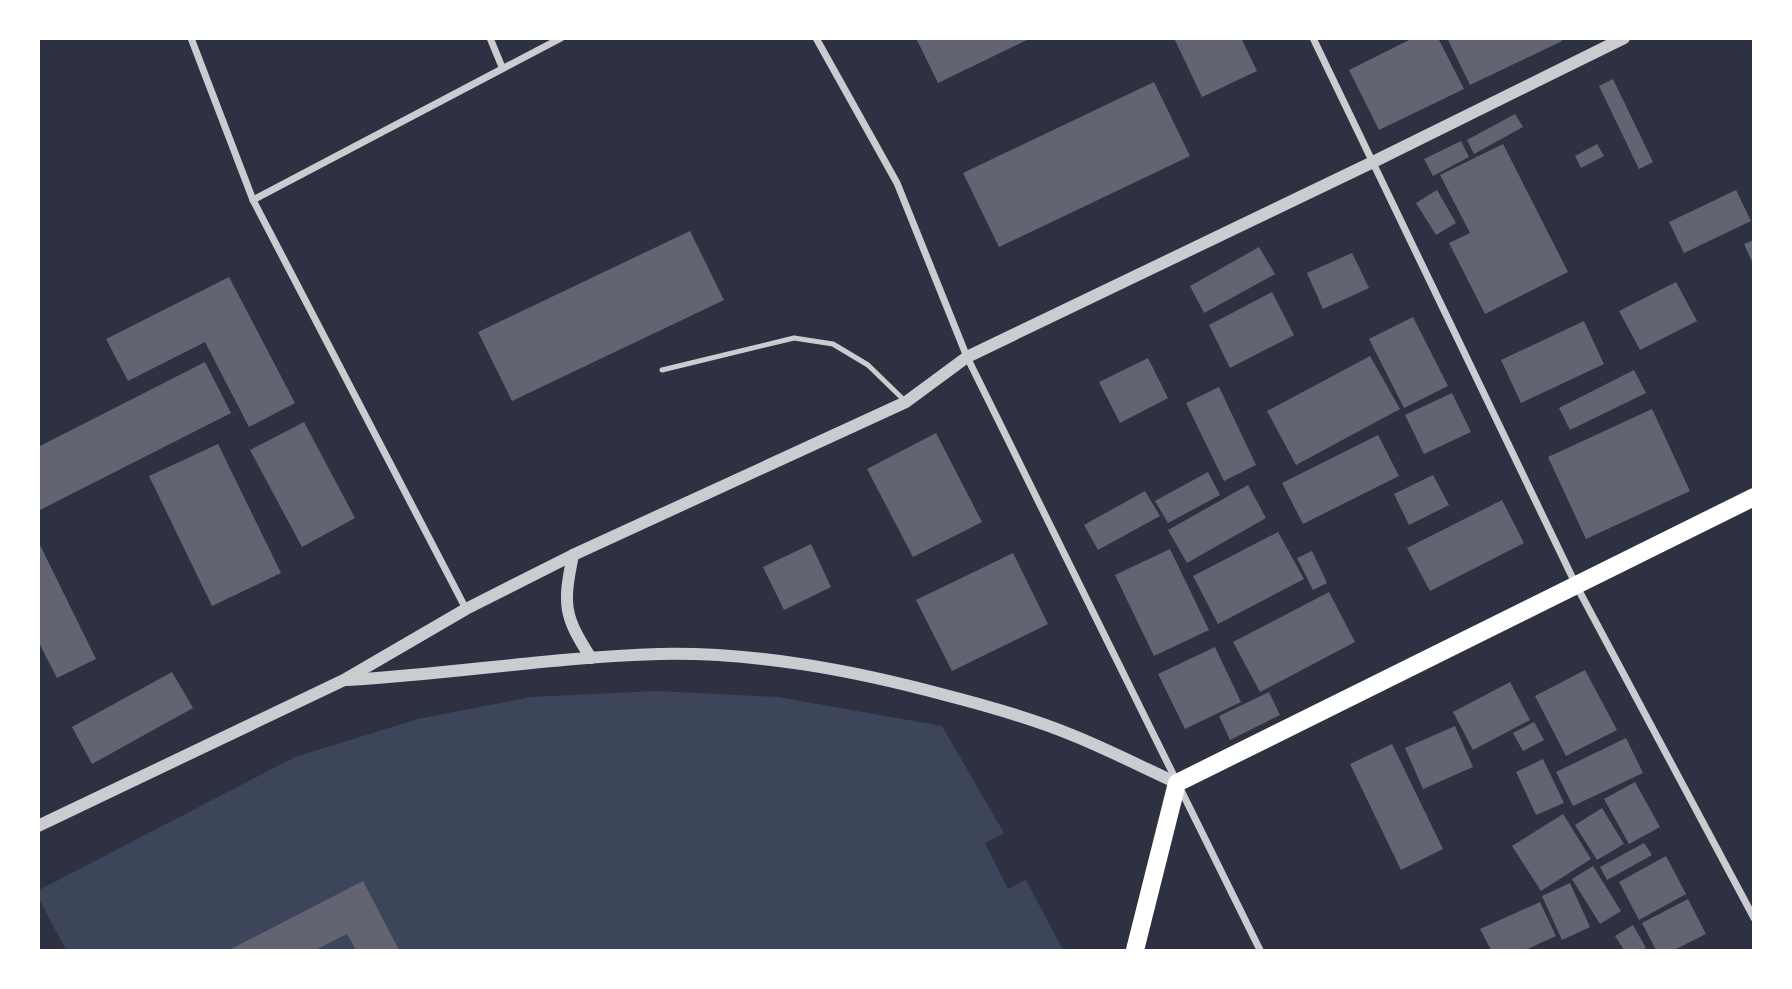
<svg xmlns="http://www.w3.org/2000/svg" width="1792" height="989" viewBox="0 0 1792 989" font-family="'Archivo Narrow',sans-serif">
<rect width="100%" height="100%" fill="#2d3142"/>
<!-- green -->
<path fill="#3c4559" d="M656 691 778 697 942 726 1004 833 985 843 1008 889 1026 880 1063 950H66L39 899V890L295 757 418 719 531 697Z"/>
<!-- building -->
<g fill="#626471">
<path d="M916 38H1031L938 83Z"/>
<path d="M1174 38H1241L1257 71 1202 97Z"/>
<path d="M1413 38H1438L1464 89 1379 130 1349 70Z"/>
<path d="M1447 38H1561L1562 41 1470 85Z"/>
<path d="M1613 79 1653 162 1639 169 1599 86Z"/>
<path d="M1154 82 1190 156 999 247 963 173Z"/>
<path d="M1515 114 1523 127 1474 154 1467 140Z"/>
<path d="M1461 141 1469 157 1433 176 1424 159Z"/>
<path d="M1503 144 1568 272 1485 314 1449 243 1470 233 1440 175Z"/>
<path d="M1597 144 1604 156 1581 168 1575 156Z"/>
<path d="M1437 190 1456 223 1436 235 1416 203Z"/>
<path d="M1736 190 1751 221 1684 253 1669 222Z"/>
<path d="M690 231 724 300 512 401 478 332Z"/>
<path d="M1754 240V266L1744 244Z"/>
<path d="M1259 247 1275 274 1204 313 1190 286Z"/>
<path d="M1352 253 1369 288 1323 309 1307 273Z"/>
<path d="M229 277 295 403 249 427 205 342 128 381 106 339Z"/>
<path d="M1676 282 1697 321 1640 350 1619 311Z"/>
<path d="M1272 292 1294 335 1230 368 1209 325Z"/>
<path d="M1413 317 1448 386 1404 408 1369 339Z"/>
<path d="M1584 321 1604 364 1521 403 1501 360Z"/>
<path d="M1370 356 1400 409 1296 465 1267 411Z"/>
<path d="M1148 358 1168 398 1120 423 1099 382Z"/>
<path d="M205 362 231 413 38 511V447Z"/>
<path d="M1634 370 1646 393 1570 430 1559 408Z"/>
<path d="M1219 387 1256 465 1224 481 1186 403Z"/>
<path d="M1452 393 1471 432 1424 454 1405 415Z"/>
<path d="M1652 409 1690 491 1586 539 1548 457Z"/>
<path d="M304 422 355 518 302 547 250 450Z"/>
<path d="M936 433 982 522 913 557 867 469Z"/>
<path d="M1378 435 1399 476 1303 524 1282 483Z"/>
<path d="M218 444 281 573 212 606 149 476Z"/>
<path d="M1208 472 1220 495 1168 523 1155 501Z"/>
<path d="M1433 475 1449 505 1409 525 1394 494Z"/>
<path d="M1248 485 1266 518 1187 563 1168 530Z"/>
<path d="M1145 491 1160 516 1098 550 1084 525Z"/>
<path d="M1502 500 1524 543 1430 591 1407 548Z"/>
<path d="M1278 532 1304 579 1218 624 1193 576Z"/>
<path d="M38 541 96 659 57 678 38 641Z"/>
<path d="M811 544 831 587 784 610 763 567Z"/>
<path d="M1170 549 1209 630 1154 656 1115 575Z"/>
<path d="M1312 551 1327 583 1313 590 1297 558Z"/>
<path d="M1013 553 1048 624 952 671 916 600Z"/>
<path d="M1329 592 1355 642 1260 692 1233 642Z"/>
<path d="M1215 647 1241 702 1185 729 1158 674Z"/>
<path d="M1585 670 1617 730 1566 756 1535 696Z"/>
<path d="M172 672 193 708 92 764 72 727Z"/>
<path d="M1510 682 1530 720 1473 750 1453 712Z"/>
<path d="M1269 692 1280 715 1230 740 1219 716Z"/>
<path d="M1534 722 1544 740 1523 751 1513 733Z"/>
<path d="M1455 726 1473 767 1423 789 1405 748Z"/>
<path d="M1626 738 1643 773 1573 806 1556 772Z"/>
<path d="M1392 744 1443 849 1401 870 1350 764Z"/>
<path d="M1543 759 1564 803 1536 815 1516 772Z"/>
<path d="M1635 782 1660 827 1629 844 1604 799Z"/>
<path d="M1602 808 1624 844 1597 860 1575 825Z"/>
<path d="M1563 814 1591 859 1541 891 1512 846Z"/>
<path d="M1644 843 1652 855 1607 880 1600 867Z"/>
<path d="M1666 856 1686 894 1639 920 1619 882Z"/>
<path d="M1593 866 1621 911 1600 924 1572 879Z"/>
<path d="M363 881 399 950H356L347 934 315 950H229Z"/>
<path d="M1570 883 1590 927 1562 940 1542 896Z"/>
<path d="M1688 899 1706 934 1674 950H1656L1642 923Z"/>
<path d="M1540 902 1556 936 1525 950H1491L1480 929Z"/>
<path d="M1633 925 1646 948 1641 950H1624L1615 936Z"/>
</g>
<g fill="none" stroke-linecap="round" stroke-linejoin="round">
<!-- service -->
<path stroke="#caccd0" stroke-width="5" d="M662 370 794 338 833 344 868 365 906 402"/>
<!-- minor -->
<g stroke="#caccd0" stroke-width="7">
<path d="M191 38 253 200 466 609"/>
<path d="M490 38 502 67"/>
<path d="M816 38 897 183 967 357 1260 950"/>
<path d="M1313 38 1576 585 1754 918"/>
<path d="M253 200 561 38"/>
</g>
<!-- tertiary -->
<g stroke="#caccd0" stroke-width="12">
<path d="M573 555C563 604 563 615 591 658"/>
<path d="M348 680C452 674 555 657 659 654 756 652 852 670 945 695 988 706 1031 718 1072 735 1107 749 1142 767 1177 783"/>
<path d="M38 826 344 680 466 609 573 555 906 402 967 357 1373 162 1624 38"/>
</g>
<!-- primary -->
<path stroke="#fff" stroke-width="18" d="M1135 950 1177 783 1754 497"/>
</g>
<!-- border -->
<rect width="1792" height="989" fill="none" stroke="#ffffff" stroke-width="80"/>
</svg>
